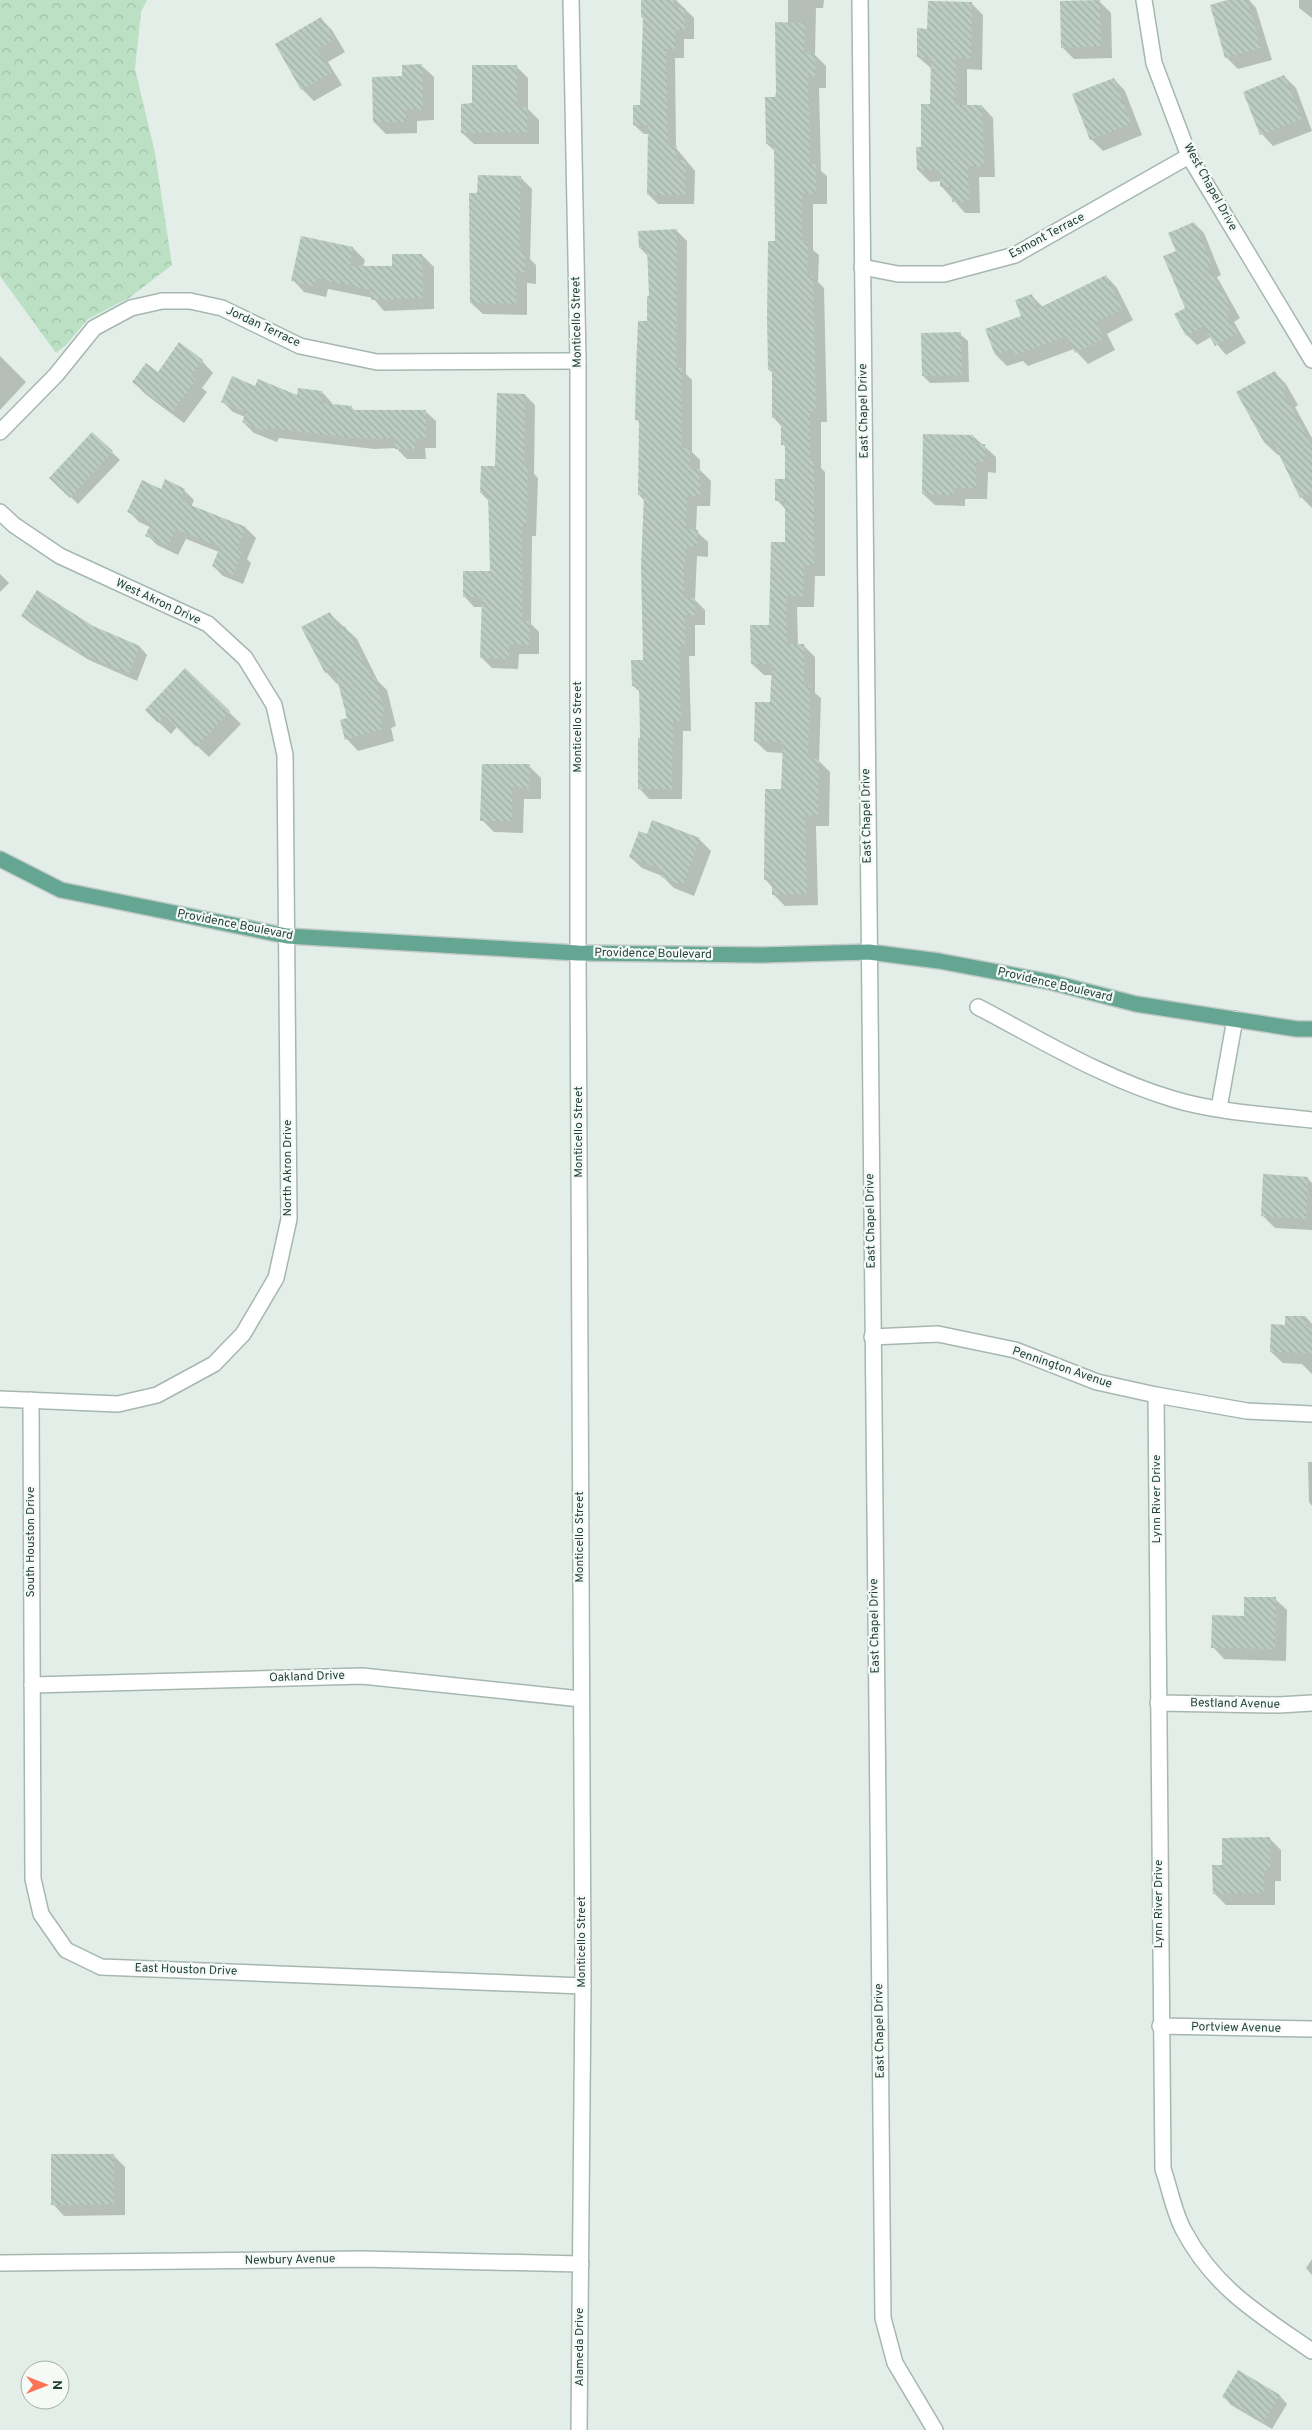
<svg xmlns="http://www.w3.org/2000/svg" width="1312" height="2430" viewBox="0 0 1312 2430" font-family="Overpass,sans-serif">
<defs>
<pattern id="forest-crowns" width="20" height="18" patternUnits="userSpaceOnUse" patternTransform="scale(1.25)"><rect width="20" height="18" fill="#bbe0c3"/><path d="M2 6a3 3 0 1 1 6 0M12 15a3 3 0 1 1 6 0" fill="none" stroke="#a0c1a8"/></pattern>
<pattern id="building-back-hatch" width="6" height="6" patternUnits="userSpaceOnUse" patternTransform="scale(1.25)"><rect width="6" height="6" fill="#bbccc4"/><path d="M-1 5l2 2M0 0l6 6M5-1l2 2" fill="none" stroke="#a0b0a9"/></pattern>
</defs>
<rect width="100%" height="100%" fill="#e4eee9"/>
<!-- forest -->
<path fill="url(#forest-crowns)" d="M0 0H147L141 12 135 69 155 153 172 265 129 298 88 319 66 345 56 353 0 276Z"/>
<!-- shadow -->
<g fill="#0003">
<path d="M642 0H676L694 18V39H684V58H675L676 148 695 171 694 204H658L648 194 649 134H644L634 125 641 106 644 19 642 17Z"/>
<path d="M783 0H824L823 8H816L815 55 826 66V88H819L821 171 827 176V204H813V250L819 255 818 282 824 288 827 422H821V468L825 472V576H815L814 607H797L798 645H803L815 657V693L821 698 819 761 830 772 829 826H816L818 905 785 906 773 894V888L765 879 782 791 783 753 767 752 755 741 771 703 773 675H764L752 664 770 626 787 543V511L777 500 787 481 786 448 783 444 782 427 774 418V374L769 370 776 243 775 151 767 144 788 24V0Z"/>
<path d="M1231 0H1249L1256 8 1272 60 1238 69 1227 58 1211 6Z"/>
<path d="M1299 0H1312V18L1299 8Z"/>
<path d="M1100 2 1111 13 1112 58 1074 59 1062 47Z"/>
<path d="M971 3 983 15 982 70 967 69V106H982L993 118 995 177H979L980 213H965L942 187 941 181 930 182 918 170 931 105 932 69 918 57 928 30Z"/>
<path d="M321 19 332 30 345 52 328 62 342 85 314 101 302 89Z"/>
<path d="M422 66 434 77V120L417 121V133L386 134 374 122 404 77Z"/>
<path d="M516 66 528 78V109L539 120V144H474L462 133 473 105Z"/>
<path d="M1284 76 1296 88 1312 131 1273 146 1262 134Z"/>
<path d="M1114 79 1125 91 1142 135 1103 151 1091 139Z"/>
<path d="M520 177 532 189 530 259 536 265V284L527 283V315L483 314 471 303 479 194Z"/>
<path d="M1194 223 1204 233 1221 275 1217 277 1240 318 1234 322 1246 343 1226 355 1211 337 1197 345 1187 335 1186 308Z"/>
<path d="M676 230 687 241 686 374 692 380V452L700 460V470L711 481 710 506H697L696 531 708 542V557L697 556 695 600 705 610V625H695V656H689L691 731H683L682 799H649L639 788 641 739V693L633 686 645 661V501L639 495 640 423 636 419 650 297 649 257 640 248Z"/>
<path d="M302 237 353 248 365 260 363 267H393L422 255 434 267V309L384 311 373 298 328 289 326 297 304 292 293 280Z"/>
<path d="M1106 276 1117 288 1133 320 1107 334 1115 350 1088 364 1074 349 1028 366 1023 361 1007 366 996 355 1022 316 1031 295 1043 307Z"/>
<path d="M960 334 968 341 969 382 930 383 923 376Z"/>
<path d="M0 356 26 382 0 410Z"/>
<path d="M202 361 213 373 202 388 207 392 184 423 145 394 134 382Z"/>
<path d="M1274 372 1286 384 1298 405 1295 407 1312 438V508L1301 497 1280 454 1278 455 1266 444 1238 392Z"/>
<path d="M256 388 298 397 299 389 322 392 332 403V405L352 408 356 412 425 411 436 421V448H425L426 459H407L396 448 374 449 279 438 277 442 254 433 243 422 245 417 233 412 223 402Z"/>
<path d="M525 395 535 405 534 474 538 478 536 536H532L531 624 539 632V654H519L518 669 492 668 482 658 483 607H474L464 596 491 572 489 501 481 493 497 467Z"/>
<path d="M92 433 120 460 78 504 51 478Z"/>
<path d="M973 436 996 457V473L988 472 987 499H965V506L935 505 923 494Z"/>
<path d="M161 490H184L194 500 191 507 246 528 256 538 247 559 251 563 243 584 223 576 213 566 219 552 186 539 178 555 157 545 147 535 150 527 139 522 129 512Z"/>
<path d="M0 574 9 583 0 592Z"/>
<path d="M330 614 357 639 378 681 387 690 396 726 391 728 394 741 358 751 347 739 349 718 340 682 337 684 326 672Z"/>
<path d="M22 616 93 628 140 647 147 655 137 681 89 660 30 623Z"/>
<path d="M185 669 241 724 209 757 177 727 171 734 146 710Z"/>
<path d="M529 766 541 778V799H524L523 833 494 832 482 820Z"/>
<path d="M647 836 699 839 711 851 694 896 674 888 662 876 642 868 630 857Z"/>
<path d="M1307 1178 1312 1183V1230L1275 1228 1263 1216Z"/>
<path d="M1306 1317 1312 1324V1374L1302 1364 1283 1363 1271 1352 1286 1326Z"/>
<path d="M1308 1462H1312V1506L1309 1502Z"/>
<path d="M1275 1599 1287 1610 1286 1661 1224 1659 1213 1647 1245 1617Z"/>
<path d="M1269 1838 1281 1850V1881H1275V1905H1226L1214 1893 1223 1866Z"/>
<path d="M113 2155 125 2167V2215L64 2216 53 2204Z"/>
<path d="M1312 2259V2275L1306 2268Z"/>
<path d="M1239 2372 1280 2396 1287 2404 1272 2429 1231 2405 1224 2397Z"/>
</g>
<!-- building -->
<g fill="url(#building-back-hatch)">
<path d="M641 0H674V7L685 8V30H675V49H666L668 146H677L676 160H686L685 195H647L648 125H633V105H640L643 18 641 17Z"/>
<path d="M1100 0 1101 46 1061 48 1060 1Z"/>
<path d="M1227 0H1247L1261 48 1225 58 1210 5Z"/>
<path d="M928 1 972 2 971 58H956L955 105H982L984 166H968L969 202H952L951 187H940V170H917L916 147H921V104H930L931 58 917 57V28L927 29Z"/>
<path d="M321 17 334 40 317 49 331 73 301 90 275 44Z"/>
<path d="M775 22 805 23 804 53H815V77H808L810 164H816V193H802V242H808L807 275 813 276 816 411H810V459H814V565H804L803 596H786L787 644H804V685L810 686 808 759H819L818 815H805L807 894 772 895V879L764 880 765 789H781L783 742 754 741 755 702H770L772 664H751L750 625H769L771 542H785V501H775V479H785V445H781V418H772V370H768L767 318 768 241H775L774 144H766L765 97H776Z"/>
<path d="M422 64 423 109H406V122H373L372 77 402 76V65Z"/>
<path d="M472 65H517V107H527V132L461 133V104L472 103Z"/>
<path d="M1284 75 1302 119 1260 135 1243 92Z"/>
<path d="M1114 78 1131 124 1090 140 1072 94Z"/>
<path d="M478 175 521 176 519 252H525V272H516V304L470 303 469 193H477Z"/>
<path d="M1194 222 1212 265 1208 267 1231 308 1225 312 1237 333 1215 346 1204 326 1186 336 1174 314 1185 308 1163 256 1176 251 1168 233Z"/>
<path d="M677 229 676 368H682L681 448H690V468L700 469V496H687L686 529 698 530 697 547 687 546 684 567V598H695V615H685V646H679L681 721H673L672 789H638V738H640L639 686H632L631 660H643L641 566 644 495H638L639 420H635L636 368 638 321H647V296H649L647 248H639L638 231Z"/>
<path d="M301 236 353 247 350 266H392V254H422L423 298 371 300V290L316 278 314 286 291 281Z"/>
<path d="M1106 275 1122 309 1096 322 1104 338 1075 353 1067 336 1015 355 1013 349 995 355 985 329 1021 316 1015 300 1032 294 1037 309Z"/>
<path d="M961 332 962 375 922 376 921 333Z"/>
<path d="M179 342 203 360 191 376 196 380 172 412 132 382 146 363 158 372Z"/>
<path d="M1275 371 1287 393 1284 394 1312 446V492L1300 498 1272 440 1265 444 1236 392Z"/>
<path d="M232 376 255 386 258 379 297 395 298 388 322 391 321 403 352 406V410H426V438H415V449H395V438L363 439 268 428 266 432 242 422 246 412 221 402Z"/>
<path d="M497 393 525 394 524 466 528 467 526 526H522V621H530L529 645 509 644V659L480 658 482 597H463V571H490L488 493H480L481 466H495Z"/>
<path d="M92 432 113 451 70 498 49 478Z"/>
<path d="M923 434 973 435V444H985V462L976 461V488H954V495L922 494Z"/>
<path d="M165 479 185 489 180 499 188 504 246 527 237 550 242 552 233 575 212 566 220 547 176 529 168 546 145 536 151 523 127 512 142 480 161 489Z"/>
<path d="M37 590 93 626 140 646 129 674 80 653 21 616Z"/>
<path d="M330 612 339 629 345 626 372 678 375 677 385 715 380 716 383 729 345 740 340 720 347 718 334 667 325 673 301 627Z"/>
<path d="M185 668 230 711 196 747 165 716 158 723 145 710Z"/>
<path d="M482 764H530L529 788 512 787V821H480Z"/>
<path d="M652 820 700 838 683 885 661 877 663 870 629 857 639 831 647 834Z"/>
<path d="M1263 1174 1308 1177 1306 1219 1261 1216Z"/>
<path d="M1285 1316H1306V1327H1312V1353L1270 1352 1271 1324 1285 1325Z"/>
<path d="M1244 1597H1276L1275 1649 1211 1648 1212 1615 1244 1616Z"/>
<path d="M1270 1837V1870H1264V1893L1213 1894 1212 1865H1222V1838Z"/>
<path d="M51 2154H114V2204L51 2205Z"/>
<path d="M1238 2370 1280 2395 1264 2422 1222 2397Z"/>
</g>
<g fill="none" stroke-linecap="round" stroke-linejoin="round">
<!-- minor casing -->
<g stroke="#a6b7b0" stroke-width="18">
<g id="minor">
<path d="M571 0 578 361V953L583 1986 579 2430"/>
<path d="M860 0 883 2318 895 2363 935 2430"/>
<path d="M1144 0 1154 63 1189 156 1312 360"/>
<path d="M862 267 898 274H944L1015 255 1189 156"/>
<path d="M0 432 56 375 94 328 131 308 162 301H190L222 308 300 346 377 362 578 361"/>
<path d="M0 512 14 525 60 556 208 624 245 658 274 705 285 755 289 1219 276 1278 243 1334 214 1364 157 1395 118 1404 0 1399"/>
<path d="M978 1007C1041 1040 1105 1079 1173 1099 1215 1112 1268 1115 1312 1120"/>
<path d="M1219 1108 1235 1019"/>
<path d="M872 1337 938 1334 1015 1350 1097 1382 1156 1395 1247 1411 1312 1414"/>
<path d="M1156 1395 1163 2169C1170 2189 1174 2213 1184 2231 1215 2289 1260 2315 1312 2351"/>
<path d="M31 1400 33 1879 41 1914 66 1950 101 1967 583 1986"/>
<path d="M32 1685 362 1676 581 1699"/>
<path d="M1158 1703 1279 1705 1312 1703"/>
<path d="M1160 2026 1312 2029"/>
<path d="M0 2263 361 2259 581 2264"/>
</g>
</g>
<!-- major casing -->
<g stroke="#c1cac7" stroke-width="18">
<path id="major" d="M0 859 61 890 287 936 578 953 761 955 869 952 939 961 1050 982 1136 1004 1297 1029H1312"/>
</g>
<!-- minor -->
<use href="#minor" stroke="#fff" stroke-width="15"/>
<!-- major -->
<use href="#major" stroke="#65a692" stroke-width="15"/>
</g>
<g text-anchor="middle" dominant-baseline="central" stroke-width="4.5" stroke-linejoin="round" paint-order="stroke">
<!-- street labels -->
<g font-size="12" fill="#224137" stroke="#f5faf7">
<text transform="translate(1210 187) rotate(61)">West Chapel Drive</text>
<text transform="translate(1047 236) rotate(-28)">Esmont Terrace</text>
<text transform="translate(577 322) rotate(-91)">Monticello Street</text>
<text transform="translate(263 327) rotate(25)">Jordan Terrace</text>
<text transform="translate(864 411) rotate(-91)">East Chapel Drive</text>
<text transform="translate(158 602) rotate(25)">West Akron Drive</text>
<text transform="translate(578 727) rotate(-90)">Monticello Street</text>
<text transform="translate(867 816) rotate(-91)">East Chapel Drive</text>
<text transform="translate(235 925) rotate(11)">Providence Boulevard</text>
<text transform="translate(653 954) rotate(1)">Providence Boulevard</text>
<text transform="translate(1055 985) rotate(13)">Providence Boulevard</text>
<text transform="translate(579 1132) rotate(-90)">Monticello Street</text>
<text transform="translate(288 1168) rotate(-90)">North Akron Drive</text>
<text transform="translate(871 1221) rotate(-91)">East Chapel Drive</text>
<text transform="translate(1062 1368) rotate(19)">Pennington Avenue</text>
<text transform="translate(1157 1499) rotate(-90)">Lynn River Drive</text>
<text transform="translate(580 1537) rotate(-90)">Monticello Street</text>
<text transform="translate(31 1542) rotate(-90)">South Houston Drive</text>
<text transform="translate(875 1626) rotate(-91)">East Chapel Drive</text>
<text transform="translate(307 1677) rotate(-2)">Oakland Drive</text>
<text transform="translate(1235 1704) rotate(1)">Bestland Avenue</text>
<text transform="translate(1159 1904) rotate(-90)">Lynn River Drive</text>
<text transform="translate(582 1942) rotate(-90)">Monticello Street</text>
<text transform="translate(186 1970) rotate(2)">East Houston Drive</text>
<text transform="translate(1236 2028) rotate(1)">Portview Avenue</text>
<text transform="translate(880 2031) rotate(-91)">East Chapel Drive</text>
<text transform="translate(290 2260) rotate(-1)">Newbury Avenue</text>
<text transform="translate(580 2347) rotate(-90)">Alameda Drive</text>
</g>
</g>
<!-- north arrow -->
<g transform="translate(45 2385) rotate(90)"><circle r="24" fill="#f5faf7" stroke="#a1b0aa"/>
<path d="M0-4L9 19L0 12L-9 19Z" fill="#fb7455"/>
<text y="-8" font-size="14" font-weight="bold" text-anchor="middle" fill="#224137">N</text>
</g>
</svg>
